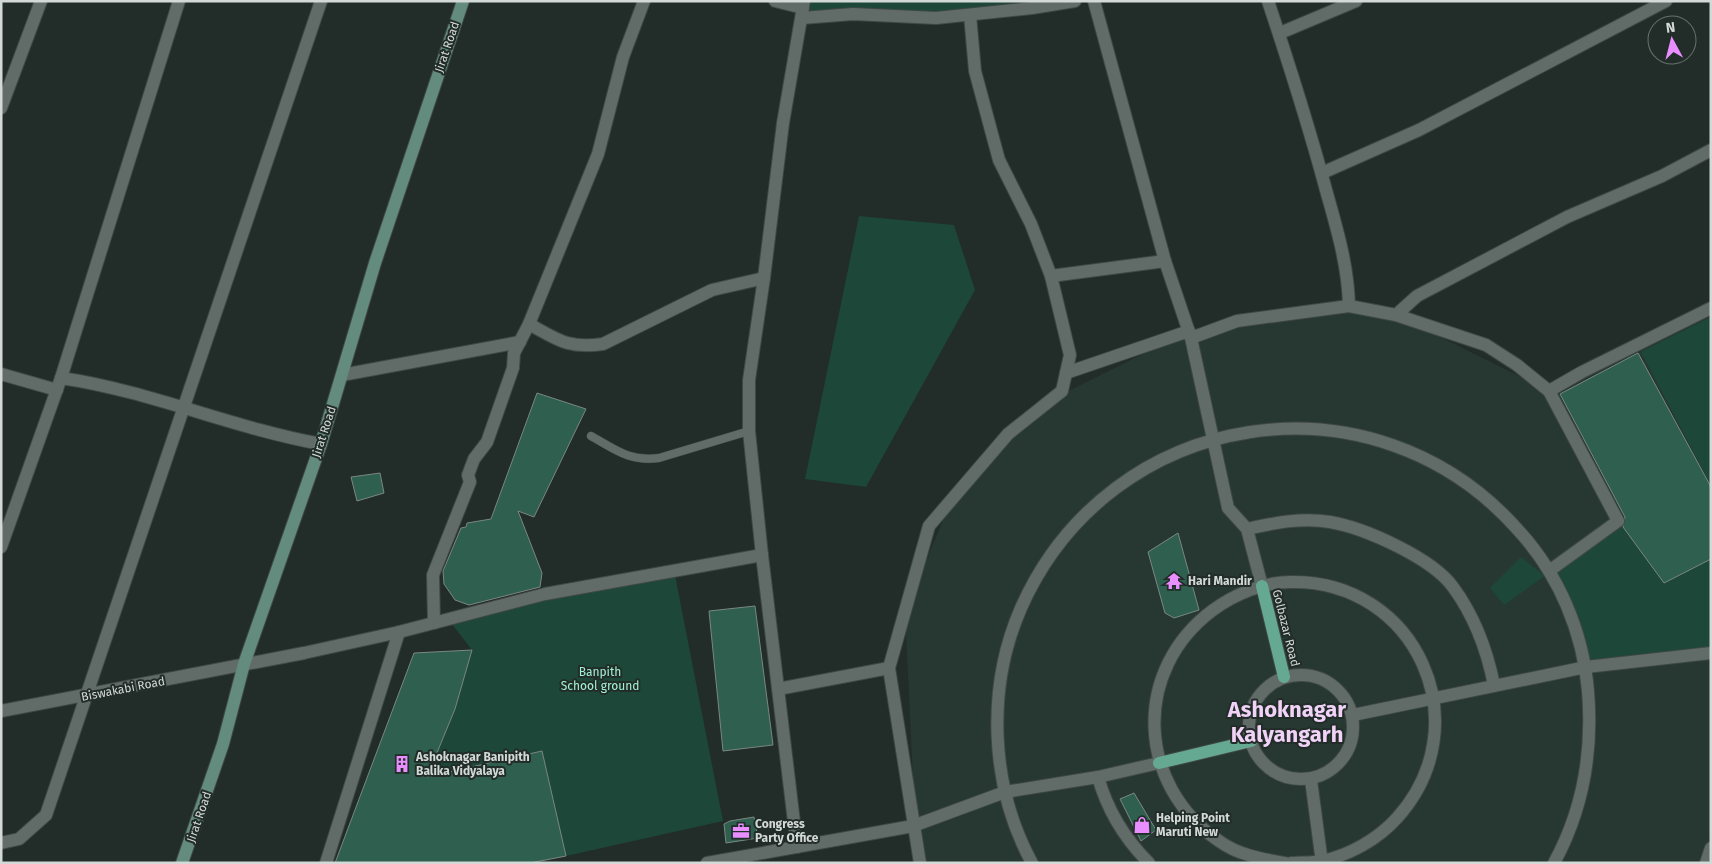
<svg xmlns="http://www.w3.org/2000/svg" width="1712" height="864" viewBox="0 0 1712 864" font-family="'Fira Sans',sans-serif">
<rect width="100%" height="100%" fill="#222c28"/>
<!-- built -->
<path fill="#263831" d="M1349 306 1396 315 1549 391 1711 309V834L1703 863H927L916 844 905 611 952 499 1052 399 1189 331 1191 338 1237 321Z"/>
<!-- green -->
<g fill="#1d4739">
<path d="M804 1H1069L948 16 802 18Z"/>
<path d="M859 216 954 225 975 290 866 487 805 479Z"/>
<path d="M1711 317V486L1641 352Z"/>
<path d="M1618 521 1664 583 1711 559V651L1586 667 1549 571Z"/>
<path d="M1521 557 1545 576 1504 605 1490 588Z"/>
<path d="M674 570 723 821 566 856 427 777 455 709 472 650 448 619Z"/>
</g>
<!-- building -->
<g fill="#2f5f4f" stroke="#7b8783">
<path d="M1638 353 1711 487V559L1664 583 1623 527 1625 517 1560 394Z"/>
<path d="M537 393 586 409 534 517 518 511 542 573 540 587 469 605 455 600 444 584 443 571 461 528 466 527 467 523 491 519Z"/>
<path d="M380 473 384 493 357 501 351 477Z"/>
<path d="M1178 533 1199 610 1174 618 1165 613 1148 552Z"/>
<path d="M755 606 773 745 723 751 709 611Z"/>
<path d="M472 650 455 709 427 777 542 751 566 856 530 863H335L414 653Z"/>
<path d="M1134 793 1156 830 1141 841 1120 799Z"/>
<path d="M754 817 758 838 726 843 724 824 730 821Z"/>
</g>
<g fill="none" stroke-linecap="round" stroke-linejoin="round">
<!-- lane casing -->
<g stroke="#3f4844" stroke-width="9">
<path id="lane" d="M591 436C616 450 630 462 659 458L749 431"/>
</g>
<!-- street casing -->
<g stroke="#3f4844" stroke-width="14">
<g id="street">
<path d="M775 1 803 8"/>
<path d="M1094 1 1165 261 1191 338 1228 508 1247 529 1262 586"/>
<path d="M970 15 975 71 999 160 1031 224 1051 276"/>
<path d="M802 18 853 14 936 18 1032 8 1075 1"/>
<path d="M1280 33 1356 1"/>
<path d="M1 108 41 1"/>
<path d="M1322 173 1419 130 1666 1"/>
<path d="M1349 306 1396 315 1417 296 1567 217 1662 176 1711 150"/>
<path d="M1396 315 1486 345 1517 365 1549 391 1582 372 1711 308"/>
<path d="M529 324C558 340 568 349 603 344L712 290 764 278"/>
<path d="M1191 338 1237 321 1349 306C1348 265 1337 229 1326 190 1309 127 1289 64 1268 1"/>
<path d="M1066 373 1189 331"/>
<path d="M1 374 57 390"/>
<path d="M342 375 520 342"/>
<path d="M61 378C150 391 232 428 321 444"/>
<path d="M1549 391 1618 521 1549 571"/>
<path d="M1247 529C1274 523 1302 517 1330 522 1365 528 1432 558 1453 587 1475 617 1487 650 1494 685"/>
<path d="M1 547 61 378 179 1"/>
<path d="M434 623 433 575 470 482 468 475 474 459 487 442 513 368 514 353 529 324 598 154 623 57 644 1"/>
<circle cx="1301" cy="727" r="52"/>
<path d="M778 689 889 668"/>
<path d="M1 711 304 653 399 632 545 594 762 555"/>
<path d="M1353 715 1586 667 1711 653"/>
<path d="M1098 777C1107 809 1125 839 1149 863"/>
<path d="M1311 780 1322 863"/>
<path d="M1 843 19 839 46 815 321 1"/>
<path d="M797 847 762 555 749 431V380L764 278 783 123 804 1"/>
<path d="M326 863 399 632"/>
<path d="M707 863 913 826 1005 792 1098 777 1159 763"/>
<path d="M920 863 889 668 929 526 1008 434 1062 391 1070 355 1051 276 1165 261"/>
<path d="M1032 863C990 786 986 688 1021 608 1110 407 1374 366 1519 531 1559 575 1583 632 1588 691 1593 751 1583 810 1554 863"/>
<path d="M1285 863C1262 859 1238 855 1219 841 1136 784 1132 670 1213 610 1235 594 1264 582 1291 582 1417 580 1481 725 1397 818 1378 839 1350 855 1322 861 1312 863 1301 862 1291 863"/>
<path d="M1706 863 1711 848"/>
</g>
</g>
<!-- secondary casing -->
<g stroke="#3f4844" stroke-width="14">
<path id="secondary" d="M182 863 223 744 244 664 321 444 375 263 463 1"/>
</g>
<!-- primary casing -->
<g stroke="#3f4844" stroke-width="14">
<g id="primary">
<path d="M1262 586 1284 677"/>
<path d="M1159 763 1251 741"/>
</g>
</g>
<!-- lane -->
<use href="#lane" stroke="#616c68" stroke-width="8"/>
<!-- street -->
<use href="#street" stroke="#616c68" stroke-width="12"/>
<!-- secondary -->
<use href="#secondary" stroke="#638b7e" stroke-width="12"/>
<!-- primary -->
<use href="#primary" stroke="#66a993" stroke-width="12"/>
</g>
<!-- icons -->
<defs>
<g id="temple-bare" transform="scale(1.35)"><path d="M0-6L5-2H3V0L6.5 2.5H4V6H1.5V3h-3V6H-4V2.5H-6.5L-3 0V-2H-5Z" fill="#e98efe" stroke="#222c28" stroke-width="2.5" paint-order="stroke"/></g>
<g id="building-bare" transform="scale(1.35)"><path d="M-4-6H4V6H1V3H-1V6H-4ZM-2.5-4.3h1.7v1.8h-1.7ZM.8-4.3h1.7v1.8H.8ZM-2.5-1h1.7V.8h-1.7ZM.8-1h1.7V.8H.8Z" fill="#e98efe" stroke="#222c28" stroke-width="2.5" paint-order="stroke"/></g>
<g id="shop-bare" transform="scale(1.35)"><path d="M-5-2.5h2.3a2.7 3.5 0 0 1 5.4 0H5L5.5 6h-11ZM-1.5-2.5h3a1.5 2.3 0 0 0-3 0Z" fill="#e98efe" stroke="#222c28" stroke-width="2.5" paint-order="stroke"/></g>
<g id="office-bare" transform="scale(1.35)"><path d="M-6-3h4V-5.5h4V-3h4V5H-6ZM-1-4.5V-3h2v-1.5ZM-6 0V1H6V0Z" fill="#e98efe" stroke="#222c28" stroke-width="2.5" paint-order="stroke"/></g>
</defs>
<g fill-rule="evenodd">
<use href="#temple-bare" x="1174" y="581"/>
<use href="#building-bare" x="402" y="764"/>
<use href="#shop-bare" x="1142" y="825"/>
<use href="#office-bare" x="741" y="831"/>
</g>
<g text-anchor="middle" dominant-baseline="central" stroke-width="4" stroke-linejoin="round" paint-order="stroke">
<!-- street labels -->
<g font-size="12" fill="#d3d9d7" stroke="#222c28">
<text transform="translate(447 47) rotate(-71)">Jirat Road</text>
<text transform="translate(324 432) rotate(-72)">Jirat Road</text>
<text transform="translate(1286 628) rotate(76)">Golbazar Road</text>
<text transform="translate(123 689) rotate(-11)">Biswakabi Road</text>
<text transform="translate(199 817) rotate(-71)">Jirat Road</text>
</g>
<!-- poi labels -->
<g font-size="12" font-weight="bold" fill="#d3d9d7" stroke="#222c28" text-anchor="start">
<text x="1188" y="581">Hari Mandir</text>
<text x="416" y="757">Ashoknagar Banipith<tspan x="416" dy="14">Balika Vidyalaya</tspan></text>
<text x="1156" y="818">Helping Point<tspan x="1156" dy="14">Maruti New</tspan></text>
<text x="755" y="824">Congress<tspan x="755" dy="14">Party Office</tspan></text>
</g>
<!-- park labels -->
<g font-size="12" fill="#a1f1d4" stroke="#222c28">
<text x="600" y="672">Banpith<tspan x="600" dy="14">School ground</tspan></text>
</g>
<!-- town labels -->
<g font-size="22" font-weight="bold" fill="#f1d3f8" stroke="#222c28">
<text x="1287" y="709">Ashoknagar<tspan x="1287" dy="25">Kalyangarh</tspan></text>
</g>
</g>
<!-- border -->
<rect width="1712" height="864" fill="none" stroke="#d3d9d7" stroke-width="5"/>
<!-- north arrow -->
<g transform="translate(1672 40) rotate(353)"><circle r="24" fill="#222c28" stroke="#69716e"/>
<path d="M0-4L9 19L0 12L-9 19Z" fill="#e98efe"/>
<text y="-8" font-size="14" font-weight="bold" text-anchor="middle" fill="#d3d9d7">N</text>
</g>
</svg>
